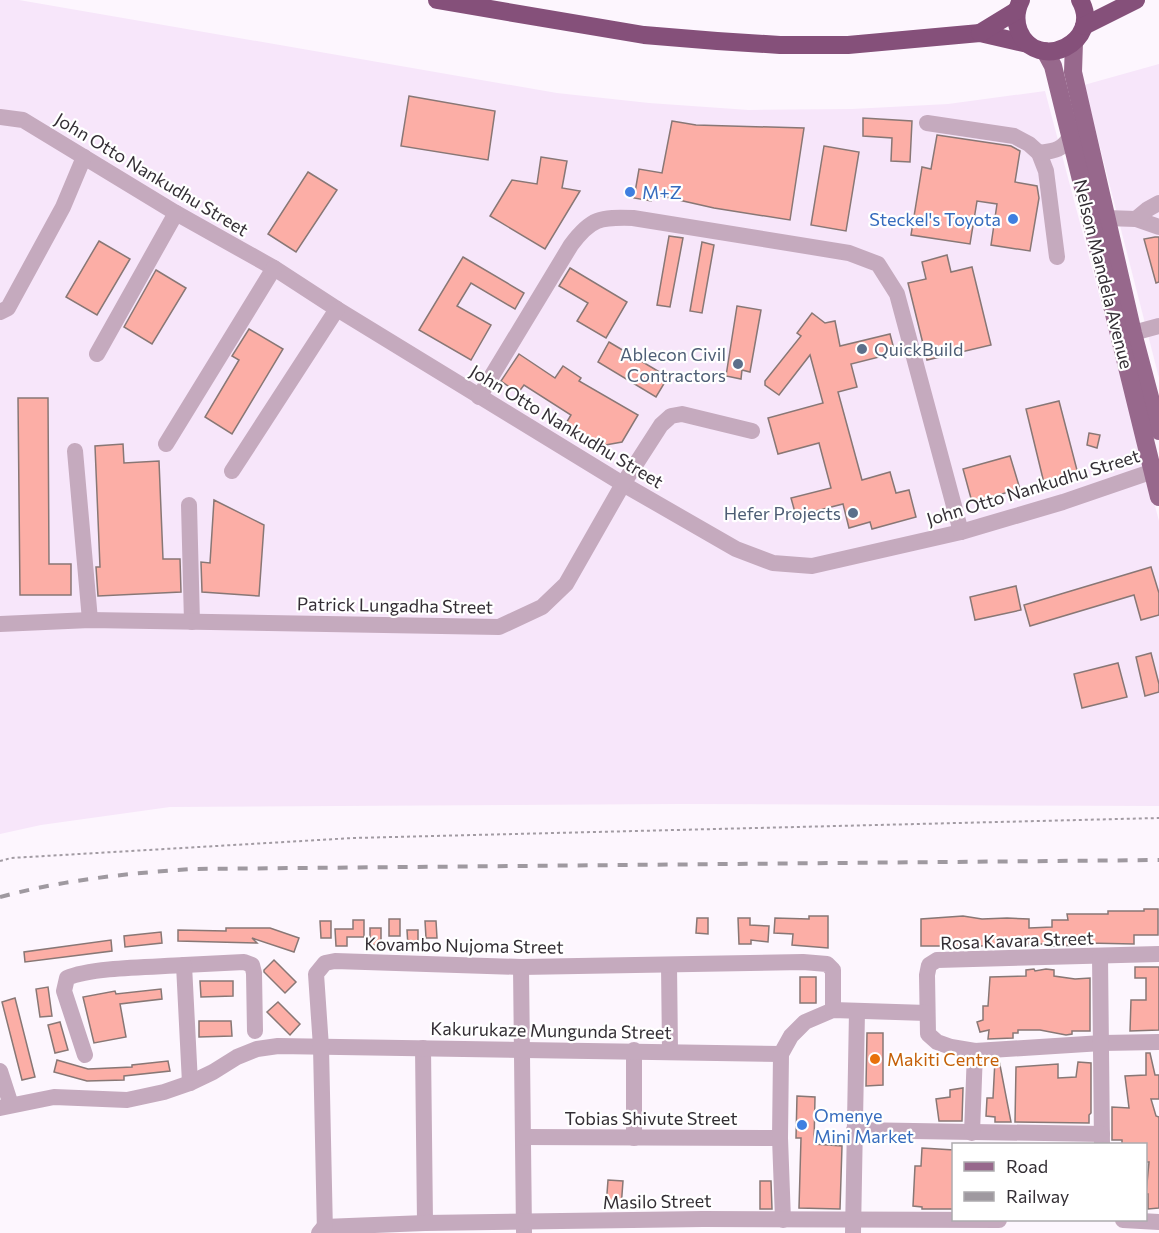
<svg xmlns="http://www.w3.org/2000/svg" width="1159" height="1233" viewBox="0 0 1159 1233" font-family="Commissioner,sans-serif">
<rect width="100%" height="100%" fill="#fdf6fe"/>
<!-- built -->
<g fill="#f7e6fa">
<path d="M0 0H19L557 93 649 103 749 110 852 109 948 104 1045 91 1159 521V806L680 804 170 807 41 825 0 834Z"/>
<path d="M1159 64V378L1084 85Z"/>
</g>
<!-- building -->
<g fill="#fcaea6" stroke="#887775" stroke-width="1.5">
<path d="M409 96 495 111 488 160 401 146Z"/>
<path d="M863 118 912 121 910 162 891 161 892 138 863 136Z"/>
<path d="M672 121 696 125 804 128 790 220 714 208 652 194 651 201 634 198 639 169 662 173Z"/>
<path d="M937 135 1011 146 1020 151 1015 182 1037 186 1039 198 1030 251 991 245 997 204 977 201 970 244 911 235 922 167 931 169Z"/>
<path d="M824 146 859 152 846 231 811 225Z"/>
<path d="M541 157 567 161 562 188 580 191 545 249 490 216 512 180 537 184Z"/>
<path d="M308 172 337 190 296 252 268 234Z"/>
<path d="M669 236 683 238 670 307 657 305Z"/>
<path d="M1155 237H1159V282L1156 283 1144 239Z"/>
<path d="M99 241 130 259 97 315 66 297Z"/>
<path d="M702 242 714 245 702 313 690 311Z"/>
<path d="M947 255 951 272 972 267 991 345 927 360 908 283 926 279 922 262Z"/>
<path d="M463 257 524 293 515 309 471 283 457 306 491 325 471 360 419 330Z"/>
<path d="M570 268 627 302 606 338 577 321 588 303 559 286Z"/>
<path d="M156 270 186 288 152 344 124 327Z"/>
<path d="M737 306 761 310 750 372 742 370 741 379 726 376Z"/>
<path d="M812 313 825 323 835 321 840 346 890 334 895 353 851 364 857 387 838 392 862 480 890 472 896 493 909 490 916 517 872 529 870 522 849 528 843 504 796 516 791 498 831 488 819 443 778 454 768 418 823 403 810 355 779 395 765 385V381L801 336 797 333Z"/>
<path d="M249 329 283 349 232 434 205 417 239 360 232 356Z"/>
<path d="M609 342 668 377 656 397 598 362Z"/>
<path d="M519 354 555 378 563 366 581 378 579 381 638 415 622 442 600 446 565 425 571 415 524 385 518 393 501 381Z"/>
<path d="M18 398H48L49 564H71V595H20Z"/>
<path d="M1059 401 1078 474 1044 483 1026 409Z"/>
<path d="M1089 433 1100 435 1097 448 1087 445Z"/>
<path d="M123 444 124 463 159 461 163 559H180L181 592 98 596 96 567H100L95 446Z"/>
<path d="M1010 456 1020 489 972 502 963 469Z"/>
<path d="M214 500 264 525 259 596 202 592 201 562 210 563Z"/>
<path d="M1151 567 1159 593V615L1141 620 1134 595 1030 626 1024 605Z"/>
<path d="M1016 586 1021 610 975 620 970 597Z"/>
<path d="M1151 653 1159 684V692L1145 696 1136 657Z"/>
<path d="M1118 663 1127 697 1082 708 1074 674Z"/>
<path d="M1144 909H1158V935H1134V944L1087 943V945L1052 946V944H1025L1005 947V944L958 948V946H921V919L963 916 982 919 1007 918 1029 919V928L1052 927V920H1068L1067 914H1108V911H1144Z"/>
<path d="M809 916H828V948L792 945 793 934 774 933 775 918 809 919Z"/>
<path d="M697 918H708V934L696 933Z"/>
<path d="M738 918H750V925L769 926 768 942 751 940V944H739Z"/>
<rect x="389" y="919" width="11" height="17"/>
<path d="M353 920H364V937H347V946H336L335 929H353Z"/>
<path d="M320 921H331V938H321Z"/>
<path d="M425 921H436L437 938H426Z"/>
<path d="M226 928H270L299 938 294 952 252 938 257 943 178 941V930L226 931Z"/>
<rect x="370" y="928" width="11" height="17"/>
<path d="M407 930H418V947H408Z"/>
<path d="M161 932 162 943 125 947 124 936Z"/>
<path d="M111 940 112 951 25 962 24 952Z"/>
<path d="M274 960 296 982 285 993 264 972V970Z"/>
<path d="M1135 967H1159V1030L1130 1031 1131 1000H1146V978H1135Z"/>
<path d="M1034 969 1035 971 1046 969 1054 970V976L1075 979 1090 978V1031H1072V1034L1066 1035 1040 1030H1018V1033H1013V1038L988 1039 989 1030 980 1032 977 1022 983 1020V1006H988L990 977 1026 976V970Z"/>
<rect x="800" y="977" width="16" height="26"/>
<path d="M200 981H233V996L201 997Z"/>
<path d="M48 987 52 1016 40 1017 36 989Z"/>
<path d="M161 989 162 999 120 1004 126 1037 94 1043 83 997 115 991 116 994Z"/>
<path d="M15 998 35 1077 22 1080 2 1002Z"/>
<path d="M278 1002 300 1024 290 1035 267 1012Z"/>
<path d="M199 1021H231L232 1036 199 1037Z"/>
<path d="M60 1022 68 1050 55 1053 48 1025Z"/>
<path d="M867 1033H883V1085L866 1086Z"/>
<path d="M1146 1053H1150L1155 1075H1159V1099H1151L1156 1116 1159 1117V1208L1148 1209V1194H1146L1149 1162H1146V1144H1122V1140H1112V1107L1129 1108 1125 1076 1146 1075Z"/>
<path d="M57 1060 88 1069 132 1067V1065L168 1061 170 1071 124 1076V1080L87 1081 54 1072Z"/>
<path d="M995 1060H999L1011 1122H995V1117L986 1116 987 1098H993Z"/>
<path d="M1078 1062 1091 1063V1113L1089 1115V1123L1015 1122 1016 1067 1058 1064V1078L1076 1077Z"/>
<path d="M963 1088 962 1121H939L936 1099 950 1097V1090Z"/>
<path d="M797 1096 815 1097 814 1144 842 1146 840 1209 799 1208 801 1138H796Z"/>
<path d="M922 1148 954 1150V1209H922V1207L913 1206 915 1166H921Z"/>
<path d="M608 1180 623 1181 621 1208 606 1207Z"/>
<path d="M760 1181H771L772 1209H760Z"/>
</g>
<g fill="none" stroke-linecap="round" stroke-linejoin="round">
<!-- path -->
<path stroke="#a29ba3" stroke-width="2" stroke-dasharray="3 3" stroke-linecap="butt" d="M0 861 11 858 353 838 1159 818"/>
<!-- minor -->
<g stroke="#c5aabe" stroke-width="16">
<path d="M0 117 23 120 176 213 274 268 337 309 623 484 736 549 773 563 812 566 961 532 1063 502 1159 469"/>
<path d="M927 123 1014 136 1029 144 1039 153 1046 171 1057 257"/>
<path d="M1039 153C1053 151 1064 150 1070 136"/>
<path d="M1106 218 1136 219 1159 227"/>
<path d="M1136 219 1148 209 1159 203"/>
<path d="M0 312 8 308 63 207 84 157"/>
<path d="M1133 333 1159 326"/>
<path d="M97 354 176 213"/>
<path d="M479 397 571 245C591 218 600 217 633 218L849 253 878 264 897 294 961 532"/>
<path d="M166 444 274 268"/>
<path d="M75 451 90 620"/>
<path d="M232 471 337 309"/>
<path d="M189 505 192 622"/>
<path d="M0 624 90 620 499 627 542 607 566 584 623 484 661 425 671 416 682 414 752 431"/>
<path d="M1159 954 937 960 929 965 927 975 928 1034 937 1042 951 1047 975 1051 1102 1043 1159 1042"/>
<path d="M1100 956 1102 1144"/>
<path d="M184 965 244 962 252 965 254 973 255 1031"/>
<path d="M669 965 670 1050"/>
<path d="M521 967 524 1232"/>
<path d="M423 1048 425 1223"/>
<path d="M634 1050V1138"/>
<path d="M85 1055 64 991 67 978C91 967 156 967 184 965L190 1083"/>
<path d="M0 1071 11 1105"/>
<path d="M0 1108 54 1097 127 1100 164 1092 190 1083 213 1072 237 1057 257 1049 278 1046 781 1054"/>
<path d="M854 1130 1102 1134"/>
<path d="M972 1133 975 1051"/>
<path d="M523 1137 780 1138"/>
<path d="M783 1220 780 1138 781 1054 791 1036 805 1022 833 1010 927 1013"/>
<path d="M1123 1220 1159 1222"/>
<path d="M319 1233 324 1227 425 1223 703 1219 999 1220"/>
<path d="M325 1233 321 1047 316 974 325 963 335 961 521 967 803 962 827 964 833 970V1010"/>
<path d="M853 1233 857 1011"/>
</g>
<!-- major -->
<g stroke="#97688c" stroke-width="18">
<path d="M1074 42 1073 72 1133 333 1159 431"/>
<path d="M1045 51 1053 66 1159 497"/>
</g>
<!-- highway -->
<g stroke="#85507a" stroke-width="18">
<path d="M437 0 644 35 717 41 780 45H848L980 33 1028 44"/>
<path d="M1021 0C1016 10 1015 21 1019 31 1037 74 1104 42 1080 0"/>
<path d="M1084 26 1136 0"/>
<path d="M980 33 1016 11"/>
</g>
<!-- rail -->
<path stroke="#9f99a0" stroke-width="4" stroke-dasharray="10 10" stroke-linecap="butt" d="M0 897C63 880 129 873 193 869L1159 860"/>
</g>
<!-- markers -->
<g fill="#3f7fe0" stroke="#fff" stroke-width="2">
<circle cx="630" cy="192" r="6"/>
<circle cx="1013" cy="219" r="6"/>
<circle cx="802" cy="1125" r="6"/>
</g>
<g fill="#5c6f8a" stroke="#fff" stroke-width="2">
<circle cx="862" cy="349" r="6"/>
<circle cx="738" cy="364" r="6"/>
<circle cx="853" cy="513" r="6"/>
</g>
<circle fill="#e8710a" stroke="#fff" stroke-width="2" cx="875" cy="1059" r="6"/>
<g text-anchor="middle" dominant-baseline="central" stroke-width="4.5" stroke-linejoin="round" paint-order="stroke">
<!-- street labels -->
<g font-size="18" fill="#332e34" stroke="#fff">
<text transform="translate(152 174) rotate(31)">John Otto Nankudhu Street</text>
<text transform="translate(1104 274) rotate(76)">Nelson Mandela Avenue</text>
<text transform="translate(567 426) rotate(31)">John Otto Nankudhu Street</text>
<text transform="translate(1033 487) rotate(-17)">John Otto Nankudhu Street</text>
<text transform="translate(395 605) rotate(1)">Patrick Lungadha Street</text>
<text transform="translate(1017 940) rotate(-2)">Rosa Kavara Street</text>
<text transform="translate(464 945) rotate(1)">Kovambo Nujoma Street</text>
<text transform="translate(551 1030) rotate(1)">Kakurukaze Mungunda Street</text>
<text x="651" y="1118">Tobias Shivute Street</text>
<text transform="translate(657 1201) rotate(-1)">Masilo Street</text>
</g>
<!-- shop labels -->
<g font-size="18" fill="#366cbe" stroke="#fff" text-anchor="start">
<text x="642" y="192">M+Z</text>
<text x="1001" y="219" text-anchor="end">Steckel's Toyota</text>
<text x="814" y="1115">Omenye<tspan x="814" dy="21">Mini Market</tspan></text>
</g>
<!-- service labels -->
<g font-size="18" fill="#4e5e75" stroke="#fff" text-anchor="end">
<text x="874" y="349" text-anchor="start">QuickBuild</text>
<text x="726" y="354">Ablecon Civil<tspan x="726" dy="21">Contractors</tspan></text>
<text x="841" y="513">Hefer Projects</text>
</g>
<!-- food labels -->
<g font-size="18" fill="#c56008" stroke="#fff" text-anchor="start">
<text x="887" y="1059">Makiti Centre</text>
</g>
</g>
<!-- legend -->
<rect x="952" y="1143" width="195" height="78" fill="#ffffff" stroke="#adabae" stroke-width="1.5"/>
<rect x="964" y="1162" width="30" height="9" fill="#97688c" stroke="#adabae" stroke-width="1.5"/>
<text x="1006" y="1173" font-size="18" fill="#332e34">Road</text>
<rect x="964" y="1192" width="30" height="9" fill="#9f99a0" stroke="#adabae" stroke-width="1.5"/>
<text x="1006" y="1203" font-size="18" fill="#332e34">Railway</text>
</svg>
